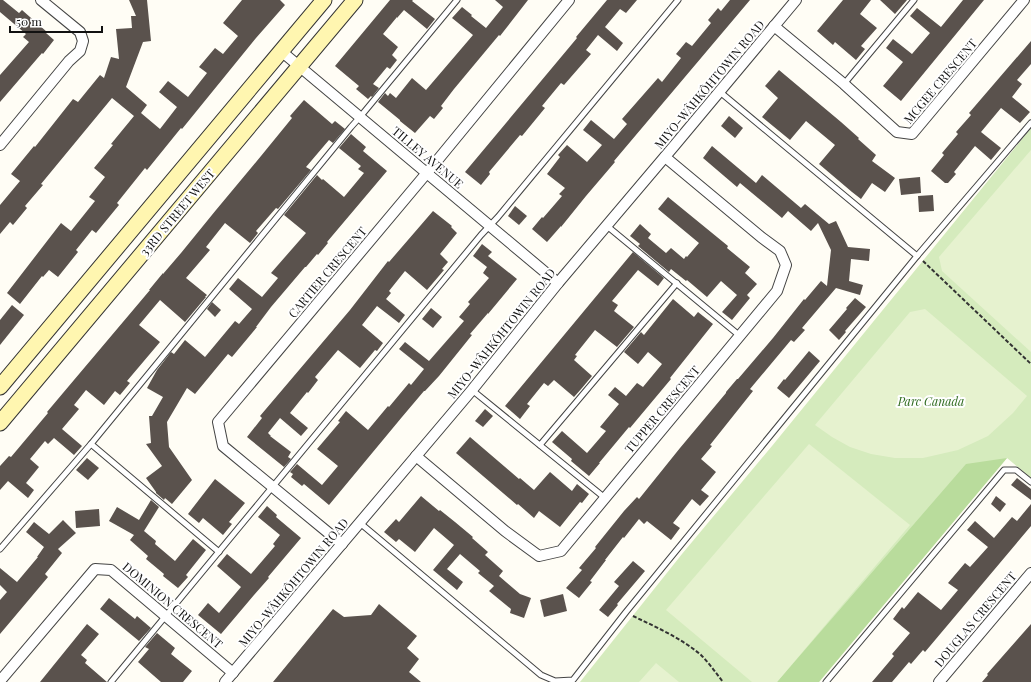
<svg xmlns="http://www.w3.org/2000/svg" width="1031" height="682" viewBox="0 0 1031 682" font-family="'Playfair Display',serif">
<rect width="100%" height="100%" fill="#fffdf5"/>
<!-- green -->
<path fill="#d5ebbd" d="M1031 128V478L1007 458 819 682H580L682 554 772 446Z"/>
<!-- forest -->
<path fill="#b9dc9c" d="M1007 458 819 682H777L966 464Z"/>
<!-- pitch -->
<g fill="#e6f2cf">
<path d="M1031 150V352L942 271 939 257Z"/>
<path d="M925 309 1027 396 1013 413 988 436 958 450 923 458H895L871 454 850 447 832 437 815 425 910 312Z"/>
<path d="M809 444 910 525 777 682H752L666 610Z"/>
<path d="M656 663 679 682H639Z"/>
</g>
<!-- building -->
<g fill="#5a524d">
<path d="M0 0H3L19 13 22 10 47 32 46 33 54 40 43 54 42 53 0 102V75L29 42 23 37 26 34 0 12Z"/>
<path d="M129 0H147L151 41 143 42 126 87 147 105 141 113 160 129 177 107 159 92 168 81 188 97 207 73 199 67 215 48 223 54 238 36 223 23 242 0H280L285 5 256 38 182 129 181 128 147 170 145 168 117 203 119 205 96 233 92 230 76 250 78 252 58 277 49 270 43 277 42 276 20 304 7 293 61 223 71 231 95 201 89 197 105 177 94 168 113 145 111 144 134 116 112 98 41 184 43 185 25 206 27 208 13 225 10 222 0 234V205L20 181 11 174 34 146 35 147 73 99 78 102 100 75 104 78 111 57 119 59 116 29 132 28 131 16H136Z"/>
<path d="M390 0H413L412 1 435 19 427 29 404 10 397 18V17L383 34 398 47 392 55 397 60 390 69 387 67 373 84 379 88 372 97 371 96 368 99 356 89 359 86 335 66Z"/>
<path d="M495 0H528L500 36 499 35 454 89 441 106 443 108 434 119 430 116 415 133 400 121V120L378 102 385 93 388 96 390 93 396 98 412 78 426 90 473 35 452 18 462 7 472 15 471 16 486 28 503 7Z"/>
<path d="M607 0H637L626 13 620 9 605 27 623 43 617 51 598 35 586 50 591 54 564 85 561 83 542 106 545 108 522 136 520 135 489 172 490 174 481 185 465 172 577 38 576 37Z"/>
<path d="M730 0H750L614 161 615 162 586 196 561 227V226L547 242 532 229 542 217 543 218 562 196 559 194 565 188 547 174 560 157 558 155 567 145 587 162 602 145 583 130 591 120 614 139 627 124 622 119 658 78 662 82 681 58 676 54 686 42 692 46 711 23 708 20 718 8 721 11Z"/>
<path d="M843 0H871L860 14 877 28 861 46 865 49 856 60 835 42 833 45 817 31Z"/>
<path d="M880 0H907L895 14Z"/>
<path d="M963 0H984L901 101 883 86 903 62 886 48 893 39 912 54 930 33 910 16 917 8 941 27Z"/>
<path d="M1031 41V64L1017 80 1022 84 1012 97 1030 112 1020 123 1001 108 981 132 1001 148 991 160 975 146 954 172 956 174 948 183H945L931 171 944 155 942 153 958 134 956 132 971 115 969 113Z"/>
<path d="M779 70 841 122 859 138 858 139 876 155 872 161 895 178 885 192 872 183 861 199 852 192 819 164 835 145 806 121 790 140 762 117 778 98 765 86Z"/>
<path d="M304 100 332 124 335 121 345 129 333 143 329 140 306 167 311 170 278 209 276 208 256 231 258 233 250 243 225 223 206 247 210 250 186 278 207 295 205 297H206L185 322 160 300 139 325 160 342 127 381 130 383 120 395 115 391 104 405 86 390 74 405 79 409 62 429 82 446 74 455 54 438 48 444 45 441 30 459 39 467 26 483 34 490 28 498 8 481 0 490V466L9 456 11 457 48 413 47 412 63 393 150 290H149L163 273V274L181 253 216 210 261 156 292 118 290 116Z"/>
<path d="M729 116 743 128 735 138 721 126Z"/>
<path d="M351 134 366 147 363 151 387 171 327 242 328 243 318 255 317 254 306 267H305L271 307 256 327H257L232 357 228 354 195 394 187 388 167 422 169 447 192 480 172 504 165 498 164 500 156 493V492L146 478 162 466 146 444 151 443 149 416H152L163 397 147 388 157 370 171 352 174 354 185 340 205 357 235 321 239 324 252 309 229 289 238 278 262 297 278 278 271 273 306 233 284 215 317 175 322 180 323 179 344 197 364 173 358 169 361 166 339 148Z"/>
<path d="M712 146 756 183 762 175 801 208 805 204 829 224 836 221 848 247 870 249 869 261 851 259 849 281 863 285 860 295 836 288 802 328 805 330 794 342 791 340 750 389 753 391 710 445 712 446 701 459 716 472 701 490 709 496 700 506 692 499 673 523 680 528 671 540 647 521 644 524 639 519 624 538 623 537 605 560H606L590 581 592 582 579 598 566 588 582 570 579 568 596 548 595 547 624 511 637 497 639 499 680 448 726 393V392L737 379H738L773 338 804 299 805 300 821 281 827 286 831 250 818 223 811 231 788 211 782 218 740 183 737 187 703 158Z"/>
<path d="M920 177 921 193 901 195 899 179Z"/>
<path d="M933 195 934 211 919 212 918 196Z"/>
<path d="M668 197 728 246 727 248 750 267 745 273 757 284 747 295 750 298 732 320 722 312 737 295 721 281 707 297 687 280 686 281 671 269 669 272 638 246 640 244 630 236 640 224 651 234 648 238 666 253 671 248 684 259 686 256 687 257 699 243 658 209Z"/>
<path d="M515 206 527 216 519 225 508 216Z"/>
<path d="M433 211 452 226 451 227 457 233 440 254 448 262 442 269 444 270 427 290 405 271 389 291 391 293 386 299 405 315 399 323 377 306 362 325 383 343 377 351 375 350 360 368 338 350 315 377 318 380 308 393 307 392 290 413 308 428 301 436 280 418 268 433 271 436H270L291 452 288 457 291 459 284 467 247 437 262 418 260 416 350 310 388 261 389 262Z"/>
<path d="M482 244 492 252 488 256 517 279 488 314V313L470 334 472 335 439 376 425 391H424L402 417 329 505 304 484 302 486 291 477 293 474 290 472 297 464 322 485 338 466 317 449 340 422 338 421 346 411 368 430 388 406 389 407 409 383 411 385 424 369 399 349 405 342 429 361 464 321 459 317 470 304 468 302 489 278 483 273 487 267 473 256Z"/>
<path d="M633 252 664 278 658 286 638 270 612 301 618 305 614 311 634 327 617 347 595 330 575 355 577 356 574 360 592 376 582 388 574 397 554 380 548 386 544 383 527 404 530 406 520 419 505 406Z"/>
<path d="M855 298 866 307 845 331 846 332 839 340 829 330 847 309 846 308Z"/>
<path d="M673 299 694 317 698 312 713 324 670 378 671 379 630 428 629 427 599 463H600L589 476 571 461 572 459 552 442 562 431 587 453 606 431 600 427 619 404 608 395 615 387 626 396 637 383 643 387 662 364 648 352 638 364 624 352 641 332 644 335 648 330Z"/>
<path d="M212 302 221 310 215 317 207 309Z"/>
<path d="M12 305 24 315 0 345V320Z"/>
<path d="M431 308 442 317 433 328 422 319Z"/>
<path d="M809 351 820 361 789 398 777 388 784 379 785 380Z"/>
<path d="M485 409 493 416 483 427 475 421Z"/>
<path d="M470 437 519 479 520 478 534 490 550 472 572 491 577 484 589 494 582 503 580 502 560 527 539 511 534 518 518 504 517 505 456 453Z"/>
<path d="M87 458 99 468 88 480 76 470Z"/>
<path d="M1017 478 1031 489V500L1011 485Z"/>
<path d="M215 479 245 503 229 522 232 524 223 535 203 518 199 523 188 514Z"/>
<path d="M421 496 439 511 440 510 455 522 473 537 472 538 488 552 485 555 503 571 499 576 520 594 531 598 524 618 510 613 511 609 489 591 494 586 478 573 480 571 460 554 447 569 463 582 457 590 433 570 454 545 434 528 415 552 399 539 396 542 384 532 396 519 399 522Z"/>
<path d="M996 496 1006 504 1000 512 991 504Z"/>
<path d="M151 500 159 507 144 531 156 541 155 544 175 561 193 539 206 550 186 575 188 577 178 588 163 576 164 574 146 559 148 556 130 540 134 535 109 521 117 507 139 520Z"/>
<path d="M1031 504V526L925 652 923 650 911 664 909 662 892 682H872L894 656 892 654 910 633 893 619 902 607 904 609 918 592 941 610 958 590 948 583 965 563 970 567 988 547 967 530 975 521 994 538 1012 517 1017 521Z"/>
<path d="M267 506 277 515 276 517 301 538 268 577 269 578 254 595 221 634 198 615 208 603 219 613 241 587 217 566 227 554 251 574 275 546 273 544 280 535 258 517Z"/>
<path d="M99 509 100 526 76 528 75 511Z"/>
<path d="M63 520 76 533 58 549 62 553 45 574 48 577 0 634V600L7 592 0 585V568L17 582 38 557H37L44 547 26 532 34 522 49 534Z"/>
<path d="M633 561 645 571 617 604 618 605 608 617 599 610 619 586 614 582Z"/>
<path d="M563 594 567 611 544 617 540 600Z"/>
<path d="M109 598 135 619 137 616 151 628 139 641 100 609Z"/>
<path d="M379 604 417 636 407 648 419 659 409 672 421 682H273L333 609 344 617 371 615Z"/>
<path d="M87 624 99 634 81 655 87 660 85 663 107 682H40Z"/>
<path d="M1031 624V682H982L988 675 987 674Z"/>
<path d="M157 633 175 648 171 654 192 671 183 682H161L138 662 149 649 145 647Z"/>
</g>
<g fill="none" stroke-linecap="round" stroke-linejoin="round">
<!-- lane casing -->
<g stroke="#444" stroke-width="7">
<g id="lane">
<path d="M844 84 914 0"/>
<path d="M720 92 917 256"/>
<path d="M607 226 740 336"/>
<path d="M472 390 605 498"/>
<path d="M91 444 219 552"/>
<path d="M540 445 677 283"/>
<path d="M360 523 541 675 555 681 573 680 626 612 917 256 1031 123"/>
<path d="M0 549 91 444 351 127 360 117 457 0"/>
<path d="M111 682 481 235 498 217 678 0"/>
<path d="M826 682 1004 470H1016L1031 482"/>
</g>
</g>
<!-- street casing -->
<g stroke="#444" stroke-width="12">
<g id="street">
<path d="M774 26 844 84 897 132 912 134 1024 0"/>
<path d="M281 51 558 283"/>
<path d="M0 145 69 61 80 51 83 41 80 32 41 0"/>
<path d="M416 456 505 531 539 556 561 551 777 291 786 265 780 251 761 237 665 157"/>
<path d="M342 544 223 446 218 422 436 162 569 0"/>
<path d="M0 681 95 569 111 570 233 673"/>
<path d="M225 682 472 390 558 283 674 146 796 0"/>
<path d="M939 682 1031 573"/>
</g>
</g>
<!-- secondary casing -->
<g stroke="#333" stroke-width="17">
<g id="secondary">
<path d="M0 387 324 0"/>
<path d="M0 423 355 0"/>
</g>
</g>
<!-- path -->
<g stroke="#333" stroke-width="2" stroke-dasharray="4 2" stroke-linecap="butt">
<path d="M923 261 1031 364"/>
<path d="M633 616C656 627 681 638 701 655 709 663 716 673 723 682"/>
</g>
<!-- lane -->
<use href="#lane" stroke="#fff" stroke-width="5"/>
<!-- street -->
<use href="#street" stroke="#fff" stroke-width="10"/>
<!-- secondary -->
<use href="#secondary" stroke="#fff6b0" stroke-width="15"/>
</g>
<g text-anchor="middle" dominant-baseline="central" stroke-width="4" stroke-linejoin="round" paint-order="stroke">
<!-- street labels -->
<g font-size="12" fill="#111" stroke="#fff">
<text transform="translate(940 81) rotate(-50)">MCGEE CRESCENT</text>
<text transform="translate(709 84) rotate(-50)">MIYO-WÂHKÔHTOWIN ROAD</text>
<text transform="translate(428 157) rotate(40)">TILLEY AVENUE</text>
<text transform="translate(177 212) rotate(-50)">33RD STREET WEST</text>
<text transform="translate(327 272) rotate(-50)">CARTIER CRESCENT</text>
<text transform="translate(501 333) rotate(-51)">MIYO-WÂHKÔHTOWIN ROAD</text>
<text transform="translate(662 409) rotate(-50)">TUPPER CRESCENT</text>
<text transform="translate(293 582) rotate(-50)">MIYO-WÂHKÔHTOWIN ROAD</text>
<text transform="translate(173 605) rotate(40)">DOMINION CRESCENT</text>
<text transform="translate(975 619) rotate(-50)">DOUGLAS CRESCENT</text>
</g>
<!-- park labels -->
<g font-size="12" font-style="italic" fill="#2f6b1f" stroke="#fff">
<text x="931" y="401">Parc Canada</text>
</g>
</g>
<!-- scale -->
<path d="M10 26v6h92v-6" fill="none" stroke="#111111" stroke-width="2"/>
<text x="16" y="26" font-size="12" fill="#111111" stroke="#ffffff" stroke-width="3" paint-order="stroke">50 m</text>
</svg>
